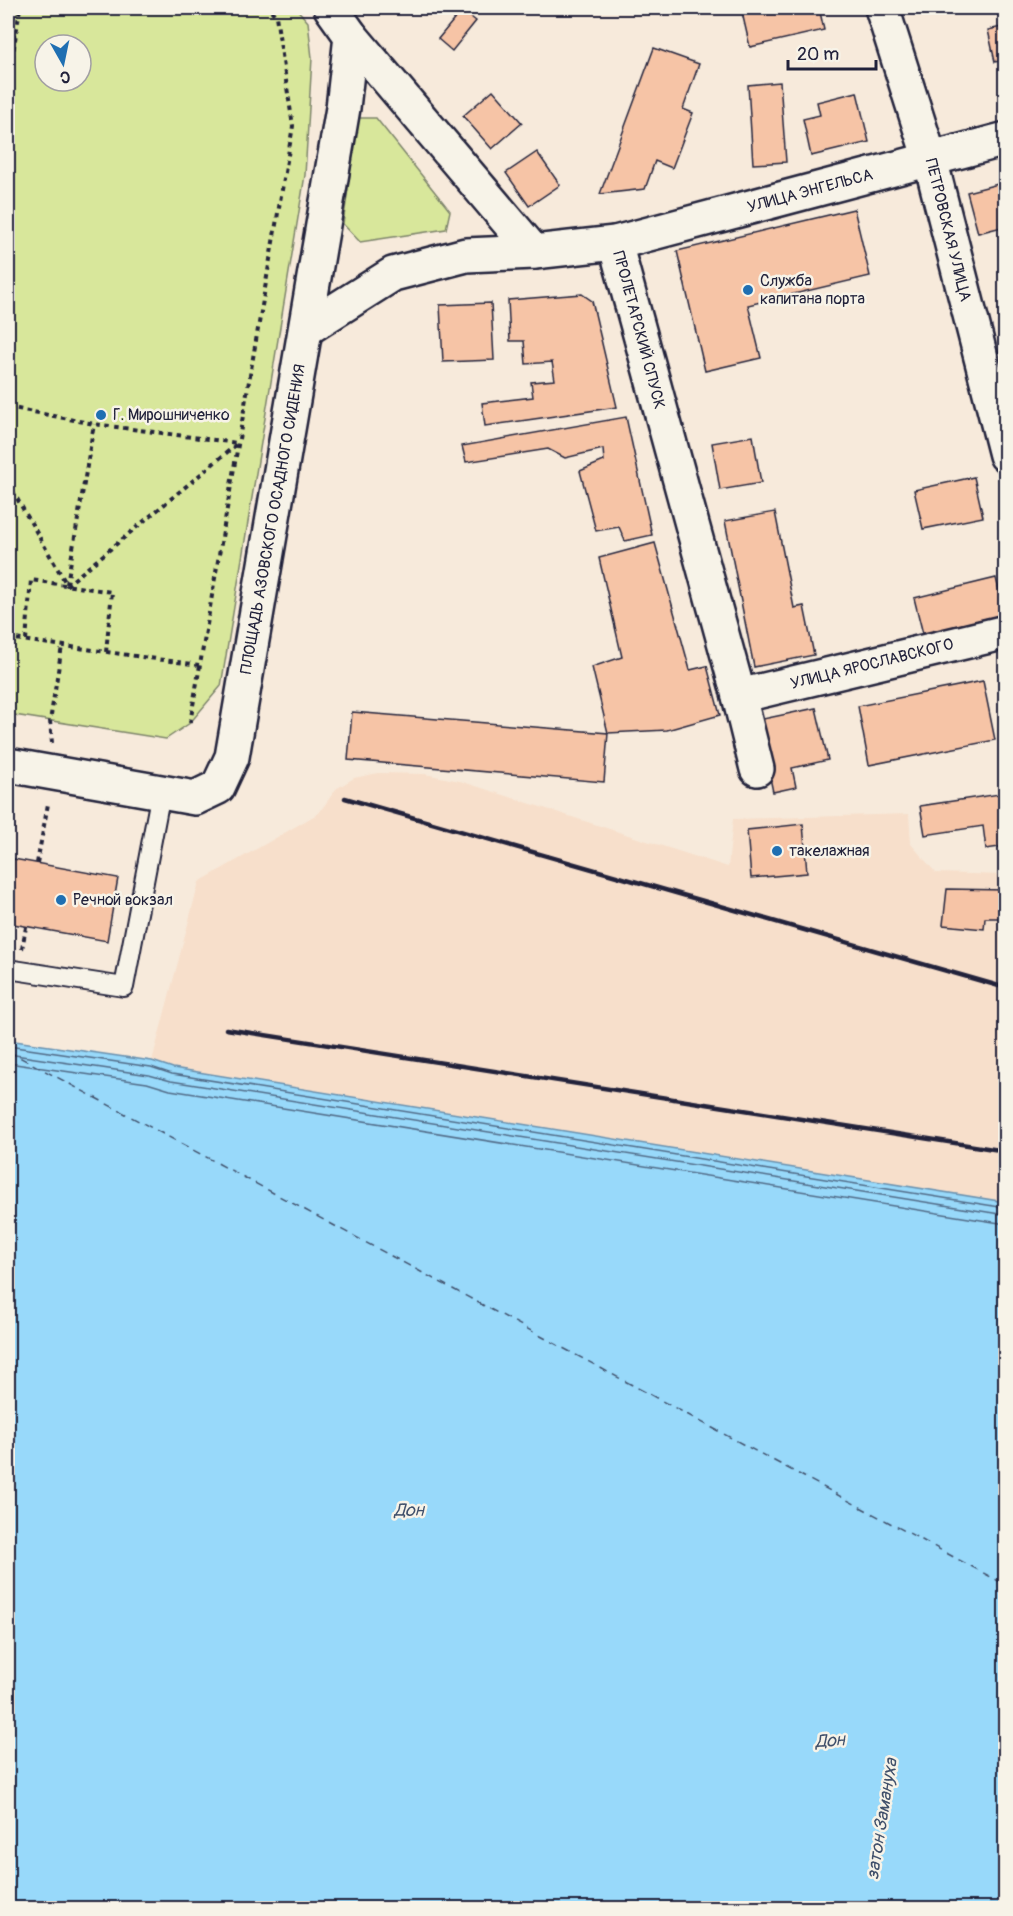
<svg xmlns="http://www.w3.org/2000/svg" width="1013" height="1916" viewBox="0 0 1013 1916" font-family="Pangolin,sans-serif">
<rect width="100%" height="100%" fill="#f7eadb"/>
<filter id="ink" filterUnits="userSpaceOnUse"><feTurbulence type="fractalNoise" baseFrequency=".0167" numOctaves="2"/><feDisplacementMap in="SourceGraphic" scale="12" xChannelSelector="R" yChannelSelector="G"/><feConvolveMatrix kernelMatrix="1 2 1 2 8 2 1 2 1" color-interpolation-filters="sRGB"/></filter>
<g filter="url(#ink)">
<!-- built -->
<path fill="#f7dfcb" d="M378 773 425 774 460 781 728 867 733 819 909 814 911 844 936 873 1005 875V1202L173 1068 152 1061 199 882 319 813 336 789 354 778Z"/>
<!-- green -->
<g fill="#d8e79b" stroke="#7d846b" stroke-width="1.5" fill-rule="evenodd">
<path d="M8 8H296L308 22 312 58 305 175 221 686 190 723 166 739 8 714ZM45 45H81V81H45Z"/>
<path d="M358 118H376L450 211 446 229 360 242 343 224Z"/>
</g>
<!-- water -->
<path fill="#98d9fa" stroke="#6990ae" stroke-width="1.5" d="M8 1040 152 1061 173 1068 1005 1202V1908H8Z"/>
<g fill="none" stroke-linecap="round" stroke-linejoin="round">
<!-- shore -->
<g stroke="#516b87" stroke-width="1.5">
<path d="M8 1046 151 1067 172 1074 1006 1208"/>
<path d="M8 1054 149 1075 171 1081 1006 1215"/>
<path d="M8 1063 147 1083 170 1090 1006 1224"/>
</g>
<!-- ferry -->
<path stroke="#40506b" stroke-width="1.5" stroke-dasharray="8 6" stroke-linecap="butt" d="M8 1051 1006 1585"/>
</g>
<!-- building -->
<g fill="#f6c4a6" stroke="#22223b" stroke-width="1.5">
<path d="M741 8H833V9L820 12 824 30 750 47Z"/>
<path d="M462 10 476 21 452 51 438 39Z"/>
<path d="M1006 26V60L995 62 988 30Z"/>
<path d="M654 48 699 64 683 109 693 113 672 168 655 161 645 189 600 194Z"/>
<path d="M780 82 786 162 753 164 748 85Z"/>
<path d="M493 90 522 123 492 149 463 116Z"/>
<path d="M857 92 869 142 811 156 803 119 820 115 817 102Z"/>
<path d="M537 152 560 185 529 206 506 173Z"/>
<path d="M1002 183 1006 194V226L978 233 967 192Z"/>
<path d="M854 209 870 276 748 305 761 358 705 371 677 251Z"/>
<path d="M582 294 592 301 617 407 485 426 482 403 533 397 531 382 555 380 552 362 526 364 524 341H510L508 300Z"/>
<path d="M491 303 494 360 443 362 440 305Z"/>
<path d="M626 417 652 535 625 541 619 527 596 531 580 471 604 461 603 449 565 458 548 449 466 462 462 446Z"/>
<path d="M753 436 761 483 720 490 712 443Z"/>
<path d="M974 477 983 517 923 529 914 490Z"/>
<path d="M775 512 794 608 804 606 814 655 754 667 725 521Z"/>
<path d="M655 543 690 670 707 666 720 715 667 730 608 733 592 667 622 657 599 558Z"/>
<path d="M996 578 1005 614 923 634 914 598Z"/>
<path d="M983 681 995 740 869 765 858 706Z"/>
<path d="M816 708 828 760 792 768 796 787 773 792 758 720Z"/>
<path d="M352 712 608 733 604 782 348 760Z"/>
<path d="M1006 793V846L986 849 983 826 925 835 920 806Z"/>
<path d="M803 824 807 873 751 878 747 830Z"/>
<path d="M8 858 118 878 107 941 8 923Z"/>
<path d="M947 889 1006 890V918H985L984 929 943 925Z"/>
</g>
<g fill="none" stroke-linecap="round" stroke-linejoin="round">
<!-- service casing -->
<g stroke="#22223b" stroke-width="22">
<path id="service" d="M8 969 124 987 161 792"/>
</g>
<!-- minor casing -->
<g stroke="#22223b" stroke-width="38">
<g id="minor">
<path d="M331 8 351 36 534 252 615 243 1006 139"/>
<path d="M882 8 930 159 1006 455"/>
<path d="M615 243 739 696 757 769"/>
<path d="M306 329 393 274 466 255 534 252"/>
<path d="M739 696 1006 632"/>
<path d="M8 765 195 798 218 787 232 757 343 108 351 36"/>
</g>
</g>
<!-- path -->
<g stroke="#22223b" stroke-width="4" stroke-dasharray="4.5 4.5" stroke-linecap="butt">
<path d="M8 9 14 37"/>
<path d="M8 85 20 8"/>
<path d="M8 407 94 424 237 443"/>
<path d="M8 483 67 585 237 444"/>
<path d="M67 584 94 424"/>
<path d="M8 638 199 665"/>
<path d="M26 640 31 580 112 592 106 652"/>
<path d="M190 723 293 126 276 16 269 8"/>
<path d="M52 743 50 721 62 646"/>
<path d="M37 863 48 804"/>
<path d="M22 949 26 927"/>
</g>
<!-- service -->
<use href="#service" stroke="#f7f3e8" stroke-width="18"/>
<!-- minor -->
<use href="#minor" stroke="#f7f3e8" stroke-width="33"/>
<!-- rail -->
<g stroke="#22223b" stroke-width="4.5">
<path d="M345 798 1006 988"/>
<path d="M226 1029 1006 1151"/>
</g>
</g>
</g>
<!-- markers -->
<g fill="#1f6fb2" stroke="#f7f3e8" stroke-width="2">
<circle cx="748" cy="290" r="6"/>
<circle cx="101" cy="415" r="6"/>
<circle cx="777" cy="851" r="6"/>
<circle cx="61" cy="900" r="6"/>
</g>
<g text-anchor="middle" dominant-baseline="central" stroke-width="5" stroke-linejoin="round" paint-order="stroke">
<!-- street labels -->
<g font-size="16" fill="#22223b" stroke="#f7f3e8">
<text transform="translate(810 191) rotate(-15)">УЛИЦА ЭНГЕЛЬСА</text>
<text transform="translate(948 230) rotate(76)">ПЕТРОВСКАЯ УЛИЦА</text>
<text transform="translate(639 330) rotate(75)">ПРОЛЕТАРСКИЙ СПУСК</text>
<text transform="translate(273 519) rotate(-80)">ПЛОЩАДЬ АЗОВСКОГО ОСАДНОГО СИДЕНИЯ</text>
<text transform="translate(872 664) rotate(-14)">УЛИЦА ЯРОСЛАВСКОГО</text>
</g>
<!-- poi labels -->
<g font-size="16" fill="#22223b" stroke="#f7f3e8" text-anchor="start">
<text x="760" y="281">Служба<tspan x="760" dy="18">капитана порта</tspan></text>
<text x="113" y="415">Г. Мирошниченко</text>
<text x="789" y="851">такелажная</text>
<text x="73" y="900">Речной вокзал</text>
</g>
<!-- water labels -->
<g font-size="18" font-style="italic" fill="#40506b" stroke="#f7f3e8">
<text x="409" y="1510">Дон</text>
<text transform="translate(830 1741) rotate(-4)">Дон</text>
<text transform="translate(882 1819) rotate(-81)">затон Замануха</text>
</g>
</g>
<!-- margin -->
<rect width="1013" height="1916" fill="none" stroke="#f7f3e8" stroke-width="30"/>
<rect x="15" y="15" width="983" height="1886" fill="none" stroke="#22223b" stroke-width="2" filter="url(#ink)"/>
<!-- north arrow -->
<g transform="translate(63 63) rotate(171)"><circle r="28" fill="#f7f3e8" stroke="#a29fa3" stroke-width="1.5"/>
<path d="M0-4.5L10 22L0 15L-10 22Z" fill="#1f6fb2"/>
<text y="-9" font-size="16" font-weight="bold" text-anchor="middle" fill="#22223b">С</text>
</g>
<!-- scale -->
<path d="M788 60v9h88v-9" fill="none" stroke="#22223b" stroke-width="3"/>
<text x="797" y="60" font-size="18" fill="#22223b" stroke="#f7f3e8" stroke-width="4.5" paint-order="stroke">20 m</text>
</svg>
